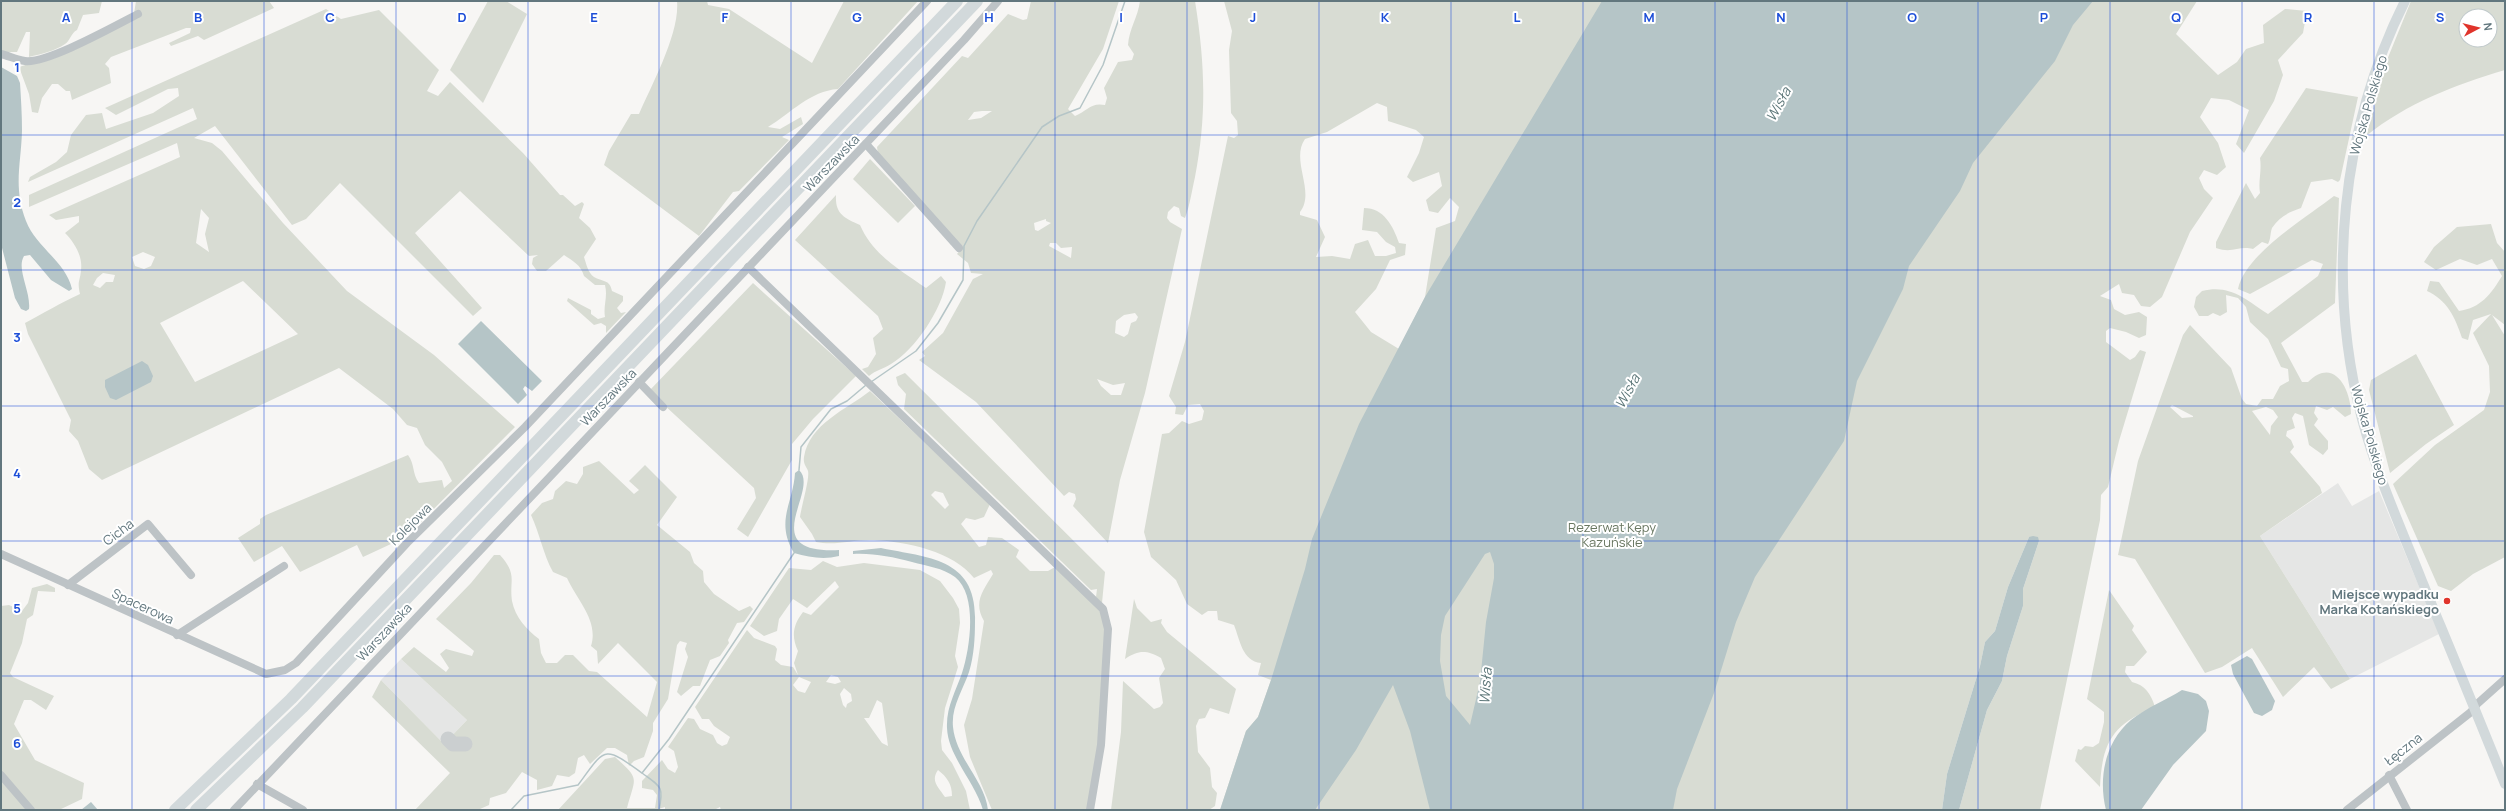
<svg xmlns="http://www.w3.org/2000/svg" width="2506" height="811" viewBox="0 0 2506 811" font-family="Manrope,sans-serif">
<rect width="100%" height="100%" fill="#f7f6f4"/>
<!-- built -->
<g fill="#e5e6e5">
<path d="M2338 483 2352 506 2379 491 2439 634 2350 679 2260 536Z"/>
<path d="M401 659 467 720 444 744 381 680Z"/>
</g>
<!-- green -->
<g fill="#d8dcd3" fill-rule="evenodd">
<path d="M1 1H102L99 13 83 15 77 30C71 33 70 41 65 44 55 51 41 54 29 57L30 32H26L17 52H1Z"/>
<path d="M136 1H269L274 8 204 40 198 36 171 46 169 43 190 33 191 28H186L111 57 105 64 109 68 111 83 72 100 70 91H66L58 84H52L42 98 38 113 32 112 29 94 19 67 76 49 133 20Z"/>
<path d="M488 1H506L527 14 483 103 450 70Z"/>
<path d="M677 1H707L708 5 729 9 812 63 844 1H918L838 89C810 91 791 113 768 127L780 129 801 117 803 124 782 137 789 140 739 191 733 192 699 236 604 165 609 151 631 114H639C652 84 680 33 677 1Z"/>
<path d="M1031 1H1119L1103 49 1068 109 1075 116C1087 111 1091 102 1105 105L1107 98 1104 88 1118 62 1132 60 1134 54 1128 45C1129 29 1138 17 1140 1H1195C1205 63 1207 115 1195 177 1192 190 1190 205 1185 218L1181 216 1179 208 1174 206 1168 212 1167 218 1170 222 1182 229 1145 393 1120 480 1108 543 1073 506 1076 499 1075 494 1069 492 1064 496 976 402 919 360 925 356 922 352 943 333 973 279 983 274 971 273 968 263 957 254 962 248 878 154 877 147 962 56 968 58 1008 14 1023 20 1027 19ZM982 111H992L981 118 968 120 974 112ZM1046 219V221L1051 223 1038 231 1035 230 1034 223ZM1050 243H1056L1061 248 1072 247 1071 258 1049 246ZM1135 313 1138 317 1136 321 1131 323 1128 334 1124 337 1115 333 1116 321 1124 315ZM1097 379 1113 385 1125 383 1121 395H1111L1101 386Z"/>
<path d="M1224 1H2197L2176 34 2218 75 2237 62 2246 49 2264 43 2263 25 2285 9 2307 11 2303 33 2278 60 2283 75 2274 101 2244 153 2236 144 2249 110 2229 100 2211 98 2200 117 2218 143 2226 167 2217 175 2204 170 2199 178 2204 189 2213 198 2190 232 2162 297 2150 307 2141 306 2134 295 2122 293 2119 284 2100 296 2111 300 2114 309 2125 315 2139 312 2147 317 2146 335 2139 338 2126 332 2110 328 2106 331V342L2130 360 2135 357 2140 350 2146 352 2119 441 2108 487 2101 495 2100 520 2040 810H1959L1987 710 2002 681 2007 656 2023 606V589L2039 541 2029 537 2008 587 1995 631 1985 642 1980 666 1947 774 1942 810H1220L1246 731 1258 717 1271 680 1258 675 1261 663C1242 661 1240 640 1234 625L1218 620 1217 611H1208L1202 615 1187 604 1176 580 1151 557 1144 532 1162 434 1169 433 1182 421 1189 424 1202 420 1204 411 1200 404 1188 405 1183 415 1175 414 1176 407 1169 396 1185 342 1228 136 1234 138 1238 135 1237 121 1231 113 1229 50 1232 31ZM1377 103 1387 107 1388 121 1416 130 1424 137 1419 153 1407 177 1413 182 1439 172 1442 186 1426 200 1429 211 1438 213 1450 198 1459 207 1455 221 1436 228 1425 297 1399 349 1371 332 1355 312 1376 289 1390 260 1405 255 1406 244 1399 243C1393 226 1384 208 1364 208L1362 230 1377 232 1386 242 1395 247 1396 253 1386 256H1375L1368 240 1355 244 1350 259 1332 256 1316 257 1325 237 1317 220 1300 215V212C1316 192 1290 160 1305 139L1327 132Z"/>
<path d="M2411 1H2505V70C2455 85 2407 103 2366 136L2387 60ZM2466 16H2490V40H2466Z"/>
<path d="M326 9 341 19 379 10 439 70 427 91 438 96 450 82 523 153 560 195H563L575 206 582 202 584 204 579 218 590 228 596 239 584 257C586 263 588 273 594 277 602 282 610 279 612 291L623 296V301L617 308 621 313 626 312 606 333V326L601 323 594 325 567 301 568 298 591 310V314L598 319 605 317C603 306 608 297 605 285H595L584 276C581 265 573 261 564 255L546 271H537L532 264 533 258 538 255 529 256 460 191 415 233 482 308 473 316 340 183 306 219 292 225 215 126 194 138 212 143 222 151 283 223 347 291 434 355 515 427 406 537 363 557 357 545 300 572 282 546 254 562 238 538 260 524V519L266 515 408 455C415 464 412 474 419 483L442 480 444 488 452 481 442 462 425 445 417 428 407 425 393 409 339 368 102 480 89 469 78 441 69 431 71 420 28 334 25 323C44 313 60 303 80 294 77 281 80 282 81 270 83 256 74 242 65 233L79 222V216L56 220 49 215 180 157 177 143 29 207V195L197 119 193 108 28 182 30 177 56 162 67 152 71 135 86 115 102 113 106 129 153 113 179 96 178 88 168 89 116 115 105 108ZM201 209 209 218 205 234 209 252 196 243ZM143 252 155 257 151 266 144 269 135 266 132 257ZM103 273 115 275 113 282H106L100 288 93 285 97 278ZM243 281 298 334 195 382 160 323Z"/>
<path d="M2306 88 2358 97 2340 180 2338 182 2332 179 2311 182 2301 208C2289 212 2279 217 2272 228 2270 233 2271 239 2268 244L2262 242 2253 249C2239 245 2233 254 2216 248V242L2246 183 2255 199 2260 193C2258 181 2262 171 2260 158Z"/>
<path d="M870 159 915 206 898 223 853 179Z"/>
<path d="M836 195C835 214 844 218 860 225 873 255 900 270 926 288L941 276 946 282C942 309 915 350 891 364 883 369 876 370 869 376L862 369 868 367 876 354 873 338 883 329 878 316 795 240Z"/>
<path d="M2334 196 2339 198 2335 303 2281 343 2302 382H2308C2334 356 2351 389 2351 414L2345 417 2333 407 2327 410 2316 406 2314 413 2318 419 2314 425 2328 441V449L2323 455 2309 445 2303 416 2295 413 2292 418 2295 428 2287 431 2286 436 2291 440 2294 447 2290 452 2320 487 2322 493 2260 536 2350 679 2331 689 2314 667 2283 697 2252 648 2222 667 2205 673 2135 559 2118 555 2138 461 2183 335 2190 325 2231 368 2242 399 2246 404 2257 406 2262 399H2273L2280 386 2289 381 2288 369 2281 367 2268 339 2250 322 2246 307 2238 298 2226 295 2227 312 2220 316 2213 313 2208 316H2199L2194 307 2196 297 2202 291C2230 284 2245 299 2268 314L2318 276 2323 264 2312 260 2250 294 2238 289C2245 254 2307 217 2334 196ZM2172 405 2193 416V417L2182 418 2170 407ZM2266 407 2273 410 2278 417 2271 426 2270 435 2252 411Z"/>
<path d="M2491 224 2497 243 2505 252V325L2492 315 2505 336V557L2473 574 2451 591 2438 586 2393 484 2435 445 2484 410 2490 392 2489 366 2473 333 2491 314 2473 320 2468 340 2462 338C2455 317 2447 300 2427 291L2430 281 2439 282 2459 311C2481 308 2491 294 2502 276L2492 259 2477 265 2460 259 2436 270 2424 262 2434 247 2457 227Z"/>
<path d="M753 283 856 376 813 419 792 444V460L748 537 737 529 756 498 754 488 649 391Z"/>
<path d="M2416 354 2454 425 2426 444 2390 473 2369 390 2371 380Z"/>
<path d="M905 373 1105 572 1102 603 1096 597 1097 589 1091 590 904 409 906 394 898 385 896 377Z"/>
<path d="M870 391 990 504 984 517 975 520 966 518 961 524 979 547 986 545 988 537 1002 538 1019 550 1016 557 1030 571H1048L1055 567 1098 607 1106 626 1099 736 1088 810H992L970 757 964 725 972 699 984 621C973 602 983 591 993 574L991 570 974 578C953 551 907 542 874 540 853 539 837 546 816 542L812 534 800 517C801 508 810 478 808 471 806 466 803 464 804 457 809 424 847 409 870 391ZM935 491 943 493 949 505 945 509 931 495Z"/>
<path d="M599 461 634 494 639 490 629 481 645 465 677 497 657 525 690 552 694 563 703 571 704 582 714 594 739 611 750 606 753 609 744 622 737 623 728 640 729 643 720 656 710 660 700 686H693L681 696 677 692 688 657 685 649 687 643 680 641 677 645 668 699 653 723V731L644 757 634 761 629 766 627 755 615 748H607L590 764 584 755 578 758 575 773 569 777 557 775 552 786 537 790V780L522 772 506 793 490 798 489 805 480 809 415 810 450 773 372 697 381 680 444 744 467 720 401 659 414 647 446 672 449 668 440 654 446 649 472 656 474 651 436 619 471 583 494 555H500C518 575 509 580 512 601 515 617 527 630 539 639L541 653 546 663H557L565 655H573L589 671 597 672 647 717 657 682 618 643 598 664 597 651 591 646C599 621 577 600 567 578L553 572C543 554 540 534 531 515L542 503 553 499 555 491 566 481 577 484 583 474V467Z"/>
<path d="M823 561 837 567 864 563 920 570 940 581 953 598 959 609 960 623 955 656 958 667 945 708 941 741 942 750 952 763 966 791 970 810H721L720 807 714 810H665V807L655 810H558L605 759 615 757C641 780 635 777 627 808H655L657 795 653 790 642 788V781L662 760 668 769 675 773 678 767 674 751 668 747 688 718 694 719 700 729 713 735 717 743 722 746 727 744 730 737 714 726 709 719H702L695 707 747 630 754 638 775 646 777 649 775 660 781 665 793 667 798 675 794 663 798 651C791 636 793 625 803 612L811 615 839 587 835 581 807 608 793 599 779 619 777 631 764 636 750 626 789 568 811 570ZM831 675 838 677 841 682 835 684 826 682ZM799 677 811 682 805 693 798 691 793 685ZM844 688 851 694 852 701 847 704 846 708 843 705 840 694ZM877 700 882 703 888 746 882 743 864 718H869ZM938 770C947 777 952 784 952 796L945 797C939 788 930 781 938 770Z"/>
<path d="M47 584 55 588V592L38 591 33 615 27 619 22 643 10 673 13 677 54 696 46 710 31 700H24L14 724 35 760 84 783 82 799 59 810H1V606L9 605 22 611 28 603 32 588Z"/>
<path d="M2109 590 2134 626 2132 630 2147 652 2134 666H2126L2125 672 2132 682C2145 685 2151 694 2155 707 2113 724 2102 742 2100 787L2075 761 2078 749 2081 750 2085 746 2093 747 2099 743 2104 722V712L2087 699Z"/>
<path d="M1134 599 1137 608 1151 622 1162 619 1161 623 1167 632 1236 689 1229 714 1210 708 1205 718 1199 719 1196 726 1198 752 1210 768 1212 787 1217 793 1215 806 1209 810H1111L1121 732 1123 681 1154 709 1160 707 1163 703 1159 678 1165 669 1161 658C1146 650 1139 650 1125 659Z"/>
</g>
<!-- water -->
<g fill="#b5c5c7" fill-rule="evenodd">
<path d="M1602 1H2093L2073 25 2055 61 1973 163 1960 191 1909 266 1903 289 1857 381 1844 441 1755 577 1736 622 1714 693 1677 789 1673 810H1430L1410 731 1393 685 1356 750 1315 810H1220L1246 731 1258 717 1271 680 1305 569 1312 539 1359 424 1425 297ZM1490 552 1494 564V578L1486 622 1480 682 1470 725 1446 696 1440 661 1441 635 1445 616 1485 554Z"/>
<path d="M1 67 17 76 20 83C21 99 22 115 22 131 21 165 13 187 26 221 36 247 66 262 72 289L69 291 51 280 30 255 24 256C16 269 31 291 29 309L26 311 21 309 15 298 1 244Z"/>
<path d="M481 321 542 381 532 391 525 386 523 389 527 395 518 404 458 344Z"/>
<path d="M142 361 148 365 153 376 151 382 116 400 110 398 105 387V380Z"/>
<path d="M799 470C821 490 753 554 839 550V556C823 560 809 557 794 553 775 521 793 504 795 473Z"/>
<path d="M2033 536 2038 537 2039 541 2023 589V606L2007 656 2002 681 1987 710 1959 810H1942L1947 774 1980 666 1985 642 1995 631 2008 587 2029 537Z"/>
<path d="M881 548C929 558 977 558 975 621 975 638 974 656 969 672 963 690 951 707 953 727 956 758 985 781 988 810H983C975 782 948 756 947 728 946 707 956 691 962 673 970 649 978 595 955 577 943 568 927 566 912 562 892 557 874 553 853 554V551Z"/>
<path d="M2247 656 2252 659 2275 701 2272 710 2262 716 2254 713 2233 674 2231 665Z"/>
<path d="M2182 690 2198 694 2206 701 2209 711 2206 731 2173 765 2141 810H2106C2098 778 2105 742 2131 720 2146 708 2166 700 2182 690Z"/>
<path d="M91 802 98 810H81Z"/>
</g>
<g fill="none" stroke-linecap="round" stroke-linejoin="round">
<!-- stream -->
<g stroke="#b5c5c7" stroke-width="1.5">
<path d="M871 382 916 351 938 323 963 280 964 246 977 221 1042 127 1059 116 1080 108 1103 65 1125 1"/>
<path d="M799 470 801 447 831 409 847 401 866 385"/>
<path d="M642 773C661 787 664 786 659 810"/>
<path d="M511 810 524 796 578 785C606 747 603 745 642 773L669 739 794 553"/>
</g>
<!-- taxiway -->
<path stroke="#cbcfd0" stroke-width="15" d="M448 739 453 744H465"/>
<!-- minor -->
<g stroke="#bdc3c6" stroke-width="8">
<path d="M1 54C9 56 17 60 25 61 47 64 116 25 138 14"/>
<path d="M866 144 959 248"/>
<path d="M748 267 1103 609 1108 629 1101 745 1090 810"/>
<path d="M639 382 663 407"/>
<path d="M1 554 266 674 285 670 296 663 407 543 525 427 927 1"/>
<path d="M68 585 148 524 191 575"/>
<path d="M177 635 284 566"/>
<path d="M1 775 31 810"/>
<path d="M2389 775 2407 810"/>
<path d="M257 784 303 810"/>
<path d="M234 810 964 40 998 1"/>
<path d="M2347 810 2471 712 2477 704 2505 679"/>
</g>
<!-- major -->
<path stroke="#d2d9db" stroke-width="10" d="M2405 1C2341 129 2326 281 2362 419 2377 475 2401 528 2422 581 2450 649 2478 716 2505 784"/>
<!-- highway -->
<g stroke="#d2d9db" stroke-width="12">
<path d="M175 810 291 699 957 1"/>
<path d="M196 810 302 708 977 1"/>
</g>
</g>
<!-- grid -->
<path fill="none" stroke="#1d4ed8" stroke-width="1" stroke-opacity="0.55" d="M132 1V810M264 1V810M396 1V810M528 1V810M659 1V810M791 1V810M923 1V810M1055 1V810M1187 1V810M1319 1V810M1451 1V810M1583 1V810M1715 1V810M1847 1V810M1978 1V810M2110 1V810M2242 1V810M2374 1V810M1 135H2505M1 270H2505M1 406H2505M1 541H2505M1 676H2505"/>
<!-- markers -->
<circle fill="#e0342b" stroke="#fff" stroke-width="1.5" cx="2447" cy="601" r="4"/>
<g text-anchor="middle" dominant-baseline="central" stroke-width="4" stroke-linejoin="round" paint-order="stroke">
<!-- street labels -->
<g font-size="13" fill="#62777e" stroke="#fff">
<text transform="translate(2368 105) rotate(-74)">Wojska Polskiego</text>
<text transform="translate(831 163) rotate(-46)">Warszawska</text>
<text transform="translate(608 397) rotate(-46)">Warszawska</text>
<text transform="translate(2370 435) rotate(74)">Wojska Polskiego</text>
<text transform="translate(410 524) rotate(-45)">Kolejowa</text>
<text transform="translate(118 532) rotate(-37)">Cicha</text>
<text transform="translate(143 606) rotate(25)">Spacerowa</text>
<text transform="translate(384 632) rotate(-47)">Warszawska</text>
<text transform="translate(2403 749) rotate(-38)">Łęczna</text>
</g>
<!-- park labels -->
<g font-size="13" fill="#697761" stroke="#fff">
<text x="1612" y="527">Rezerwat Kępy<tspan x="1612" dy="15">Kazuńskie</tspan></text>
</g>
<!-- poi labels -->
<g font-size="13" font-weight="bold" fill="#62777e" stroke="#fff" text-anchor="end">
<text x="2439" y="594">Miejsce wypadku<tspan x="2439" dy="15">Marka Kotańskiego</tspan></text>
</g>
<!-- water labels -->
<g font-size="14" font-style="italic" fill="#5d7779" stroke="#fff">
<text transform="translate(1778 104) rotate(-62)">Wisła</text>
<text transform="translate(1627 391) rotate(-62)">Wisła</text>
<text transform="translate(1485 686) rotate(-86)">Wisła</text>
</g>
</g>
<g font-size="13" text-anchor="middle" font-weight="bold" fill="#1d4ed8" stroke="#fff" stroke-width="4" stroke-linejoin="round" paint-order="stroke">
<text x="66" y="22">A</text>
<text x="198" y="22">B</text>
<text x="330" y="22">C</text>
<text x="462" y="22">D</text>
<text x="594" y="22">E</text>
<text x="725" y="22">F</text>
<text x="857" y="22">G</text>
<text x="989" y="22">H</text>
<text x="1121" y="22">I</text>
<text x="1253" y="22">J</text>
<text x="1385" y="22">K</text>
<text x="1517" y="22">L</text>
<text x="1649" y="22">M</text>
<text x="1781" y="22">N</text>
<text x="1912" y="22">O</text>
<text x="2044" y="22">P</text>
<text x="2176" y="22">Q</text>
<text x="2308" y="22">R</text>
<text x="2440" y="22">S</text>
<text x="17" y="72">1</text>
<text x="17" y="207">2</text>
<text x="17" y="342">3</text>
<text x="17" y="478">4</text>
<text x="17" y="613">5</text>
<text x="17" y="748">6</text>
</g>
<!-- border -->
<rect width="2506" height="811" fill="none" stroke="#62777e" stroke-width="4"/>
<!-- north arrow -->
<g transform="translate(2478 28) rotate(83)"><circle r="19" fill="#ffffff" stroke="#c0c9cb"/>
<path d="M0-3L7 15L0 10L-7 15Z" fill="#e0342b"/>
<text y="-6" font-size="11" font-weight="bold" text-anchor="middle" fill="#62777e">N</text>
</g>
</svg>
